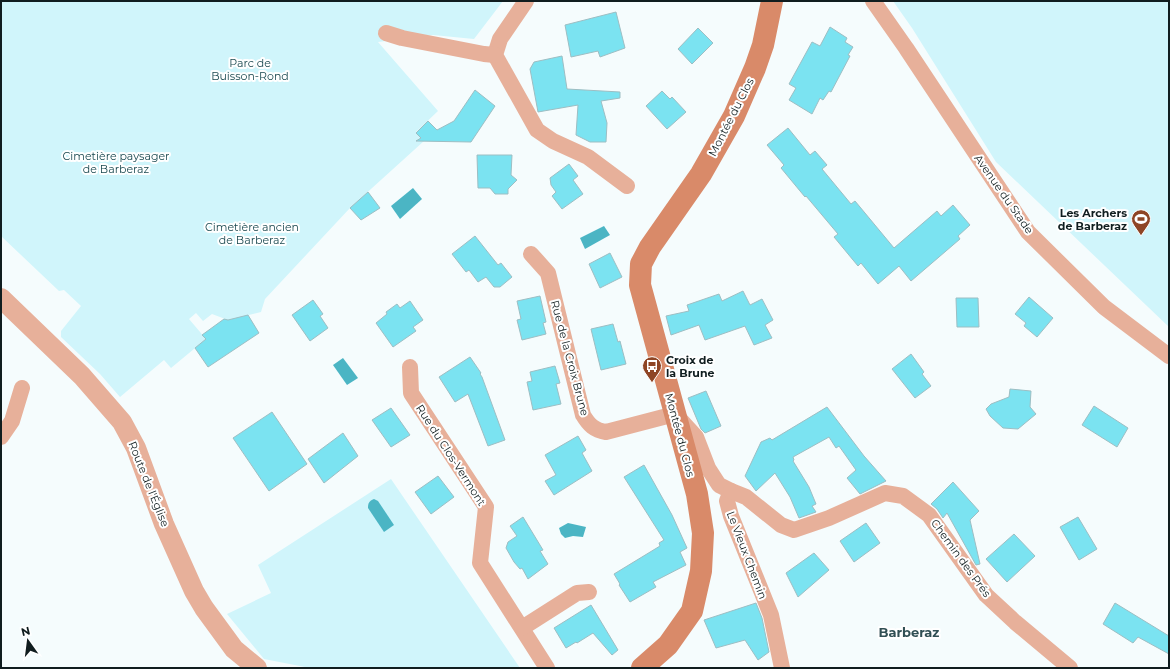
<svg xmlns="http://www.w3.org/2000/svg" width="1170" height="669" viewBox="0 0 1170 669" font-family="Montserrat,sans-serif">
<rect width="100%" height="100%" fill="#f5fcfd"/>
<!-- green -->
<g fill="#d0f5fb">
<path d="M1 1H503L474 39 433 35 378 42 438 111 416 132 424 141 350 208 265 299 261 312 228 320 212 314 203 321 196 313 189 319 206 339 171 368 164 360 120 397 100 374 61 337V331L81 306 64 290 59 291 1 236Z"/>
<path d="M893 1H1169V327L996 162 912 28Z"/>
<path d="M391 479 520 668H310L264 659 227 614 271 593 258 565Z"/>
</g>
<!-- water -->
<g fill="#4bb5c4">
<path d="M413 188 422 199 400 219 391 206Z"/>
<path d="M604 226 610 235 585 249 580 238Z"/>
<path d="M343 358 358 378 347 385 333 365Z"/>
<path d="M374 499 378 501 394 525 384 532 368 508C368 503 369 501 374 499Z"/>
<path d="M568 523 586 527 583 537 573 536 565 538 561 534 559 528Z"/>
</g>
<!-- building -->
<g fill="#7be3f1" stroke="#9dbec3">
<path d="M616 12 625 48 600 57 598 51 571 57 565 25Z"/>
<path d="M830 27 847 38 845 42 853 47 848 55 850 56 831 92 829 91 823 100 820 98 812 114 789 100 796 88 789 84 812 42 820 46Z"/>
<path d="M698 28 713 43 692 64 678 49Z"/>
<path d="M562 56 567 89 620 92V98L601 101 607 123 606 142H590L576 135 578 105 538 112 530 69 534 62Z"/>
<path d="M475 90 495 106 471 142 416 141 421 138 416 133 428 121 437 130 454 121Z"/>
<path d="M662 91 670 99 672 97 686 112 667 129 646 106Z"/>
<path d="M788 128 810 155 815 151 827 165 822 169 851 204 855 201 894 248 937 211 941 216 953 205 970 225 958 236 960 239 911 281 899 266 878 284 861 263 858 266 834 237 838 234 806 196 805 197 781 168 784 165 767 145Z"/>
<path d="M477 155H512L511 175 517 180 508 189V194H495L490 188H478Z"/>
<path d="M569 164 578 176 573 180 583 194 562 209 552 196 556 192 551 185 550 178Z"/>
<path d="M368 192 380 208 361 220 350 208Z"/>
<path d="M475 236 498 265 501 263 512 277 500 287H494L486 277 478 282 469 270 466 272 452 254Z"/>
<path d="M610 253 622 277 600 288 589 264Z"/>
<path d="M743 291 750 305 762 299 773 320 765 325 772 338 754 345 745 326 705 340 699 325 671 335 666 316 689 311 687 305 719 294 722 301Z"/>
<path d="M540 296 546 322 543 323 546 334 522 340 517 320 521 319 517 301Z"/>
<path d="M1029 297 1053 318 1037 337 1024 326 1026 323 1015 314Z"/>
<path d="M956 298H978L979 327H957Z"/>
<path d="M313 300 323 314 320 316 328 328 310 341 292 315Z"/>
<path d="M410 301 423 320 413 327 416 331 393 347 376 323 387 314 386 312 397 304 400 308Z"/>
<path d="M248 315 259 333 208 367 195 348 206 339 202 335 224 319 228 320Z"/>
<path d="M613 324 618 342 620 341 626 364 601 370 591 329Z"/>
<path d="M911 354 924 372 922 374 931 386 915 398 892 369Z"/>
<path d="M470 357 481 373 480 374 482 377 505 440 488 446 468 394 455 402 439 377Z"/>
<path d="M555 366 560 383 556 384 561 404 533 410 527 382 532 381 530 372Z"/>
<path d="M1010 389 1031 391 1030 407 1036 414 1018 429 1003 428 990 416 986 409 991 404 1009 397Z"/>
<path d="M706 391 721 426 705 433 701 429 688 398Z"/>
<path d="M1094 406 1128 428 1117 447 1082 425Z"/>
<path d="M827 407 864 456 886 481 860 494 847 478 856 470 839 446 836 448 829 437 793 457 794 460 793 461 809 487 816 504 812 506 816 512 799 518 790 497 775 473 756 491 745 476 761 442 770 438 772 440Z"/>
<path d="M391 408 410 435 391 447 372 420Z"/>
<path d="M272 412 307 464 269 491 233 438Z"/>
<path d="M343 433 358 456 324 483 308 459Z"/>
<path d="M578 436 586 450 582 453 592 471 554 495 545 481 556 475 545 455Z"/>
<path d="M644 465 672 515 687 548 680 552 686 565 653 582 656 587 630 602 619 585 620 584 614 574 660 546 659 543 664 540 624 477Z"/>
<path d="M438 476 454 497 431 514 415 492Z"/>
<path d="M953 482 979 511 970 520 980 564 976 565 947 513 943 518 937 509 931 504Z"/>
<path d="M523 517 543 550 540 551 548 564 528 579 522 568 520 569 514 562 506 548 508 542 517 536 510 526Z"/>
<path d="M1078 517 1097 549 1079 560 1060 527Z"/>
<path d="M866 523 880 543 854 562 840 541Z"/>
<path d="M1014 534 1035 556 1007 582 986 559Z"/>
<path d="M814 553 829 570 798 597 786 573Z"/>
<path d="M756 603 762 618 769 652 758 660 745 640 716 648 704 620Z"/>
<path d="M1115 603 1169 636V654L1138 637 1133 643 1103 624Z"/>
<path d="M591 605 618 650 612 655 593 633 577 643 576 642 566 648 554 628Z"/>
</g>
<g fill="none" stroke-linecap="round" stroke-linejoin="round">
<!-- minor -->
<g stroke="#e7b09a" stroke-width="16">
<path d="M526 1 500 39 495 55 537 130 553 141 588 157 627 186"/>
<path d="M873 1 906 48 1028 232 1104 307 1169 356"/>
<path d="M386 33 402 38 484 54 495 55"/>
<path d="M531 254 548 273 583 415C589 425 594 430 606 432L675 414 696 437 708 468 719 485 731 491 727 501 731 516 771 615 782 668"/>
<path d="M410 367 411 393 486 507 480 563 547 668"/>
<path d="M1 437 12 421 22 388"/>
<path d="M731 491 746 497 781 525 794 530 829 518 885 493 903 496 929 515 986 595 1015 622 1070 668"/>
<path d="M522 628 577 593 589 592"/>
</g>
<!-- tertiary -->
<path stroke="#e7b09a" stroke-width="20" d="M1 298 82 376 122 422 136 448 164 524 194 591 204 608 234 649 257 668"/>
<!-- secondary -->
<path stroke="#d98a69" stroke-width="22" d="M642 668 668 645 692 611 701 571 703 533 697 494 640 285 641 264 650 247 701 174 734 116 755 68 763 45 772 1"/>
</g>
<!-- icons -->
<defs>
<g id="stadium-pin" transform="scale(1)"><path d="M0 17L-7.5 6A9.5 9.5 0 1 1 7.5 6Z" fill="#8e4525" stroke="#fff"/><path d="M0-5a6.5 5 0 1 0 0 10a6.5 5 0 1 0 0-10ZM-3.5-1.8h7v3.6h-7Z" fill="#fff"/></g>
<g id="bus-pin" transform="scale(1)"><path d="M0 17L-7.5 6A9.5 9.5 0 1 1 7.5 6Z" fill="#8e4525" stroke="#fff"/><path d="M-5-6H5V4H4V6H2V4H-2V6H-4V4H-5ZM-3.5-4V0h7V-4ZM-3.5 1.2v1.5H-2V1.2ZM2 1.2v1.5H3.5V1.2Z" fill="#fff"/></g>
</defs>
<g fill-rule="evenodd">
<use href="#stadium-pin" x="1141" y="219"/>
<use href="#bus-pin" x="652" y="366"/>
</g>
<g text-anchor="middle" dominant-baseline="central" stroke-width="4" stroke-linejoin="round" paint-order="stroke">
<!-- park labels -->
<g font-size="11" fill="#19484f" stroke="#fff">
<text x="250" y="63">Parc de<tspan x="250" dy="13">Buisson-Rond</tspan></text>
<text x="116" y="156">Cimetière paysager<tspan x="116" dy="13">de Barberaz</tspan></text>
<text x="252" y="227">Cimetière ancien<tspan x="252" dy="13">de Barberaz</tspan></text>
</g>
<!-- street labels -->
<g font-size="11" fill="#101d1f" stroke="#fff">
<text transform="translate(731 117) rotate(-63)">Montée du Clos</text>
<text transform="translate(1004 194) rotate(55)">Avenue du Stade</text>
<text transform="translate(570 358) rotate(75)">Rue de la Croix Brune</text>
<text transform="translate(680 435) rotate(75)">Montée du Clos</text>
<text transform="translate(451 455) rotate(57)">Rue du Clos-Vermont</text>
<text transform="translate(149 484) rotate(68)">Route de l'Église</text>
<text transform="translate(747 555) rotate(69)">Le Vieux Chemin</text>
<text transform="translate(961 558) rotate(54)">Chemin des Prés</text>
</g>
<!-- poi labels -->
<g font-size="11" font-weight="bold" fill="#101d1f" stroke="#fff" text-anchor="end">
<text x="1127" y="213">Les Archers<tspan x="1127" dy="13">de Barberaz</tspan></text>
<text x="666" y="360" text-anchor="start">Croix de<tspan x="666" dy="13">la Brune</tspan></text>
</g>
<!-- quarter labels -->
<g font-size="13" font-weight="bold" fill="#314f54" stroke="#fff">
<text x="909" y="632">Barberaz</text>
</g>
</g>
<!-- border -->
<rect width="1170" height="669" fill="none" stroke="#101d1f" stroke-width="4"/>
<!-- north arrow -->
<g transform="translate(28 641) rotate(346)" stroke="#ffffff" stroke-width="3" paint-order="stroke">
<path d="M0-3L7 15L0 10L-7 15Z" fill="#101d1f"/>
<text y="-6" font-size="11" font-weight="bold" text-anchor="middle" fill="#101d1f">N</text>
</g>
</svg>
